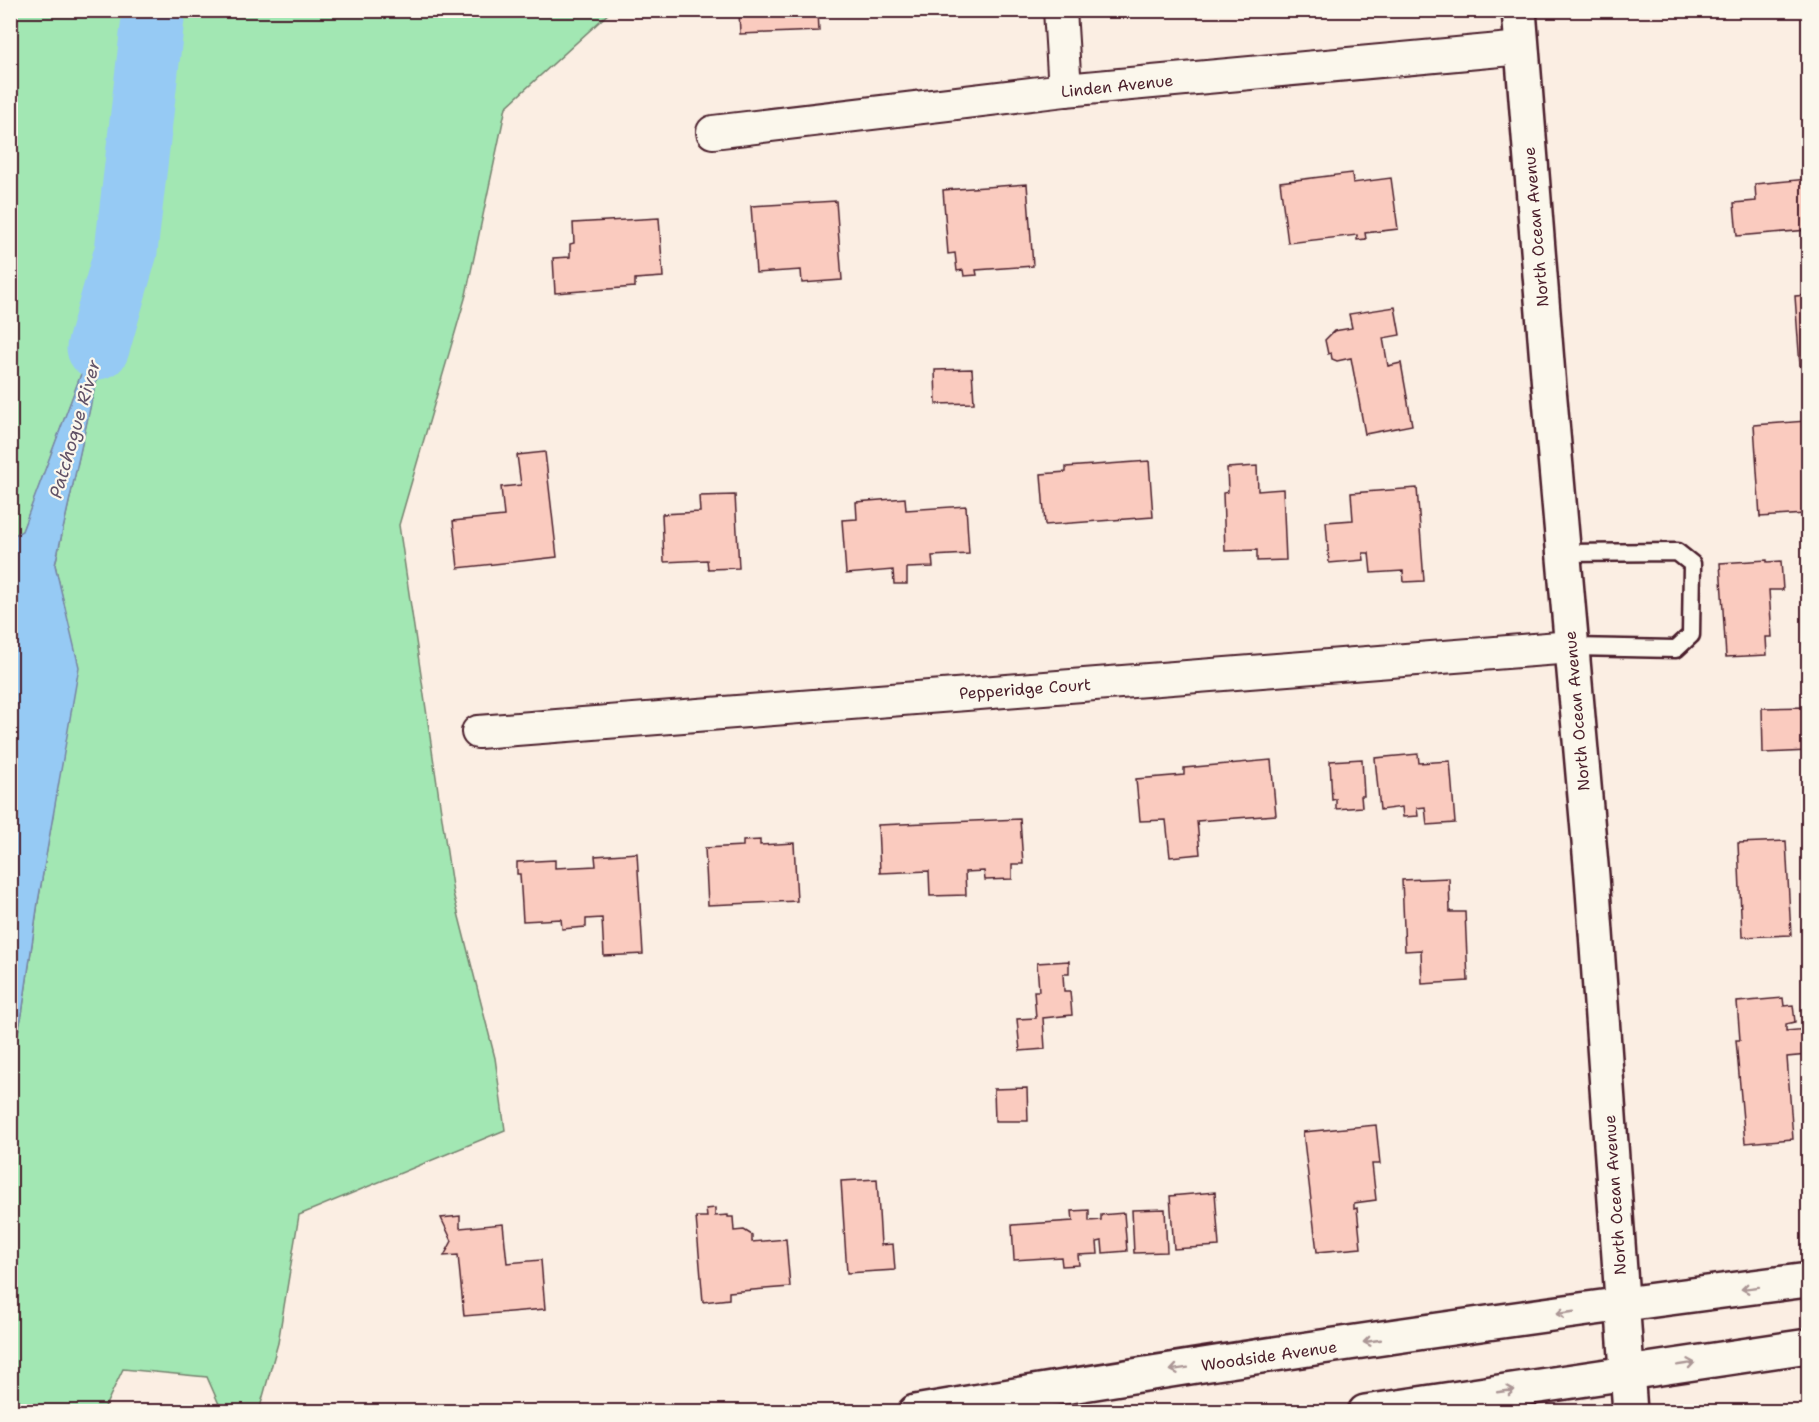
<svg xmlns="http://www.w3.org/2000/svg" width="1819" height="1422" viewBox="0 0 1819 1422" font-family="'Shantell Sans',sans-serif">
<rect width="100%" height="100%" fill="#fbeee3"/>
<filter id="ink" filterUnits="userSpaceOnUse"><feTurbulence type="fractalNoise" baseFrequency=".0167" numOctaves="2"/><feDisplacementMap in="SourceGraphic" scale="12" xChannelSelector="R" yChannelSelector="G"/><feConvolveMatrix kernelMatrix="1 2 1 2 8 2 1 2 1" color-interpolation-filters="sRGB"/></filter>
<g filter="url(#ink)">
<!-- green -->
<path fill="#a2e7b3" stroke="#76836f" stroke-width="1.5" d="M11 11H611L506 107 466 295 399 525 453 893 495 1058 505 1130 299 1215 278 1343 259 1411H222L207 1377 123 1369 103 1411H11V1062L22 1014 38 902 78 667 55 565 120 271 22 532 11 537Z"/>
<!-- water -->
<path fill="#96caf4" stroke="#7886a4" stroke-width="1.5" d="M122 265 55 565 79 667 38 902 22 1014 11 1062V537L22 531Z"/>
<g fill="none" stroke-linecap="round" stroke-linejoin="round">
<!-- river -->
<path stroke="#96caf4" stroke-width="63" d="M98 348 126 251 154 10"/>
</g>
<!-- building -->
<g fill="#facbbf" stroke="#4a1f2b" stroke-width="1.5">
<path d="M739 10H818L819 31 740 34Z"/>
<path d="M1352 173 1353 183 1391 178 1398 229 1365 233 1366 239 1357 240V235L1288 243 1280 182Z"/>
<path d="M1808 179V230L1737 236 1734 203 1756 201 1755 184Z"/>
<path d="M1027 184 1033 266 976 270 977 275 964 276 963 270 957 271 955 253 948 254 943 190Z"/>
<path d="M836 201 842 280 802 283 801 270 756 273 751 206Z"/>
<path d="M659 218 663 277 635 279V287L555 293 553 258 570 257V244L574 243 573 223Z"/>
<path d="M1808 295V366H1800L1795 296Z"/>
<path d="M1395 307 1400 335 1383 338 1388 366 1401 363 1412 425 1365 434 1351 358 1337 361 1332 359 1331 353 1328 354 1325 340 1334 331 1352 328 1349 314Z"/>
<path d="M972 369 974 403 936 404 935 370Z"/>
<path d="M1806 421 1808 498 1804 500 1805 514 1760 517 1754 425Z"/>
<path d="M545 452 557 557 458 568 453 521 504 516 501 487 521 485 517 455Z"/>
<path d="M1149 461 1153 517 1045 525 1041 474 1066 472V467Z"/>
<path d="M1257 466 1258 491 1283 489 1286 560 1257 561V550L1225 551 1223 493 1228 492 1227 468Z"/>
<path d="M1417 488 1424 581 1404 582 1403 571 1371 573 1369 553H1363L1364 560 1329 563 1326 522 1353 520 1351 493Z"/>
<path d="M735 495 739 568 708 569 707 560 664 562 662 514 700 512 699 496Z"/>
<path d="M905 498 906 510 966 506 969 554 932 556 933 567 907 568V584H894L893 570 846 574 842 520 857 519 856 502Z"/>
<path d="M1767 560V562L1781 561 1783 590H1769L1772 637H1766L1767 655 1726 657 1720 563Z"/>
<path d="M1808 707V751L1763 753 1762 708Z"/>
<path d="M1418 754 1419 763 1450 761 1455 823 1427 825 1425 807 1417 808 1418 816 1403 817 1402 807 1380 810 1375 758Z"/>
<path d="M1362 759 1364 796H1361L1362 807 1336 809V799L1332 800 1330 761Z"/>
<path d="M1271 760 1276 815 1197 821 1200 854 1170 857 1166 820 1140 821 1136 779 1184 775V768Z"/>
<path d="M1020 819 1023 864H1012V879L985 880 984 871 965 872 966 895 930 896 929 871 880 873 878 825Z"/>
<path d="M760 840V845L794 843 797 901 708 905 705 848 743 846V841Z"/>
<path d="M1786 841 1791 935 1742 937 1738 843Z"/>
<path d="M637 853 643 954 604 956 602 918 586 919V927L562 929 561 919 523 921 520 874H517V862L555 860V868L596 866 595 856Z"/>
<path d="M1449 878 1450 912H1465L1468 981 1422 984 1421 950 1405 951 1402 880Z"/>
<path d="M1069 961V974H1063L1064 991H1070L1072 1015 1043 1018 1045 1049 1020 1051 1017 1019 1036 1018 1034 991H1039L1037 963Z"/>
<path d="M1783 998 1784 1006 1793 1005 1795 1022 1786 1024V1031L1808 1029V1055L1787 1057 1793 1139 1745 1143 1736 1040H1740L1737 1002Z"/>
<path d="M1027 1088 1028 1121H995L994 1089Z"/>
<path d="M1376 1125 1380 1164H1372L1376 1200 1354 1203V1209L1357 1208 1361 1248 1317 1252 1303 1132Z"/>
<path d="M877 1179 881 1245 893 1244 895 1270 847 1273 841 1181Z"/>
<path d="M1215 1192 1219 1246 1174 1249 1170 1196Z"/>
<path d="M715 1208V1216L728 1215V1217H733L734 1231 744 1230 752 1235V1242L786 1239 790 1287 729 1292V1299L703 1302 696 1217H707L706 1209Z"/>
<path d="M1165 1209 1167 1252 1134 1253 1132 1210Z"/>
<path d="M1089 1210V1221L1101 1220V1215L1124 1213 1127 1251 1103 1253 1102 1241 1097 1242 1098 1254 1078 1255 1079 1265 1062 1266 1061 1257 1014 1260 1012 1225 1073 1221 1072 1211Z"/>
<path d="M460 1216V1228L503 1224 507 1263 541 1260 545 1309 464 1316 458 1255 444 1256 452 1241 441 1218Z"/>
</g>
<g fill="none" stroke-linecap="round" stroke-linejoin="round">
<!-- lane casing -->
<g stroke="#4a1f2b" stroke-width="21">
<path id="lane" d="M1564 553 1677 552 1692 564 1691 635 1676 649 1572 647"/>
</g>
<!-- street casing -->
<g stroke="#4a1f2b" stroke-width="36">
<g id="street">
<path d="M1060 10 1065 90"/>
<path d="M713 132 1065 90 1522 48"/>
<path d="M478 732 1572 647"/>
</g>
</g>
<!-- secondary casing -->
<g stroke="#4a1f2b" stroke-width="38">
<path id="secondary" d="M1519 10 1549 388 1592 876 1630 1412"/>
</g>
<!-- primary casing -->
<g stroke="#4a1f2b" stroke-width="38">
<g id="primary">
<path d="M915 1412C1211 1361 1510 1318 1808 1280"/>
<path d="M1365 1412 1808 1346"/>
</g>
</g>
<!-- lane -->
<use href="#lane" stroke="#fbf7ec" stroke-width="16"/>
<!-- street -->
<use href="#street" stroke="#fbf7ec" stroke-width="32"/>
<!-- secondary -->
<use href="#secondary" stroke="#fbf7ec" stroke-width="33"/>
<!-- primary -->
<use href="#primary" stroke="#fbf7ec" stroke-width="33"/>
</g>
<!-- one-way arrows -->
<defs><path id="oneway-shaft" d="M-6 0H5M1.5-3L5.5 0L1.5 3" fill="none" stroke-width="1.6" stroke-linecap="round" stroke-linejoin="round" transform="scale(1.5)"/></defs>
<g stroke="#ab9695">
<use href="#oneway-shaft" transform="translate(1750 1288) rotate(173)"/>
<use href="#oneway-shaft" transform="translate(1565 1313) rotate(172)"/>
<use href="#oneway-shaft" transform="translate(1372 1341) rotate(172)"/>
<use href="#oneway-shaft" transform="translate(1686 1364) rotate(-9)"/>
<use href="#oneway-shaft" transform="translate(1179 1369) rotate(171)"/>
<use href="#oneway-shaft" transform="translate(1506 1391) rotate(-8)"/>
</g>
</g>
<g text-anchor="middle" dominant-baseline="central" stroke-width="4.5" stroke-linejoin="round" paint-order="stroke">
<!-- street labels -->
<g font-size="16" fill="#4a1f2b" stroke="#fbf7ec">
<text transform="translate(1117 86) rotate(-6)">Linden Avenue</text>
<text transform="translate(1536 227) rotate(-95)">North Ocean Avenue</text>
<text transform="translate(1025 689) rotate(-4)">Pepperidge Court</text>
<text transform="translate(1577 711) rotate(-95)">North Ocean Avenue</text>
<text transform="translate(1615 1195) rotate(-94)">North Ocean Avenue</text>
<text transform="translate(1269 1356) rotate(-8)">Woodside Avenue</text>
</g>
<!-- water labels -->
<g font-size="18" font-style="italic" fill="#615267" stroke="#fbf7ec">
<text transform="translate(75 429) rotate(-74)">Patchogue River</text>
</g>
</g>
<!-- margin -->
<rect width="1819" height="1422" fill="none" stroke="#fbf7ec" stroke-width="36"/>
<rect x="18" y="18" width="1783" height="1386" fill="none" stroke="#4a1f2b" stroke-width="2" filter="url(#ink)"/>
</svg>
